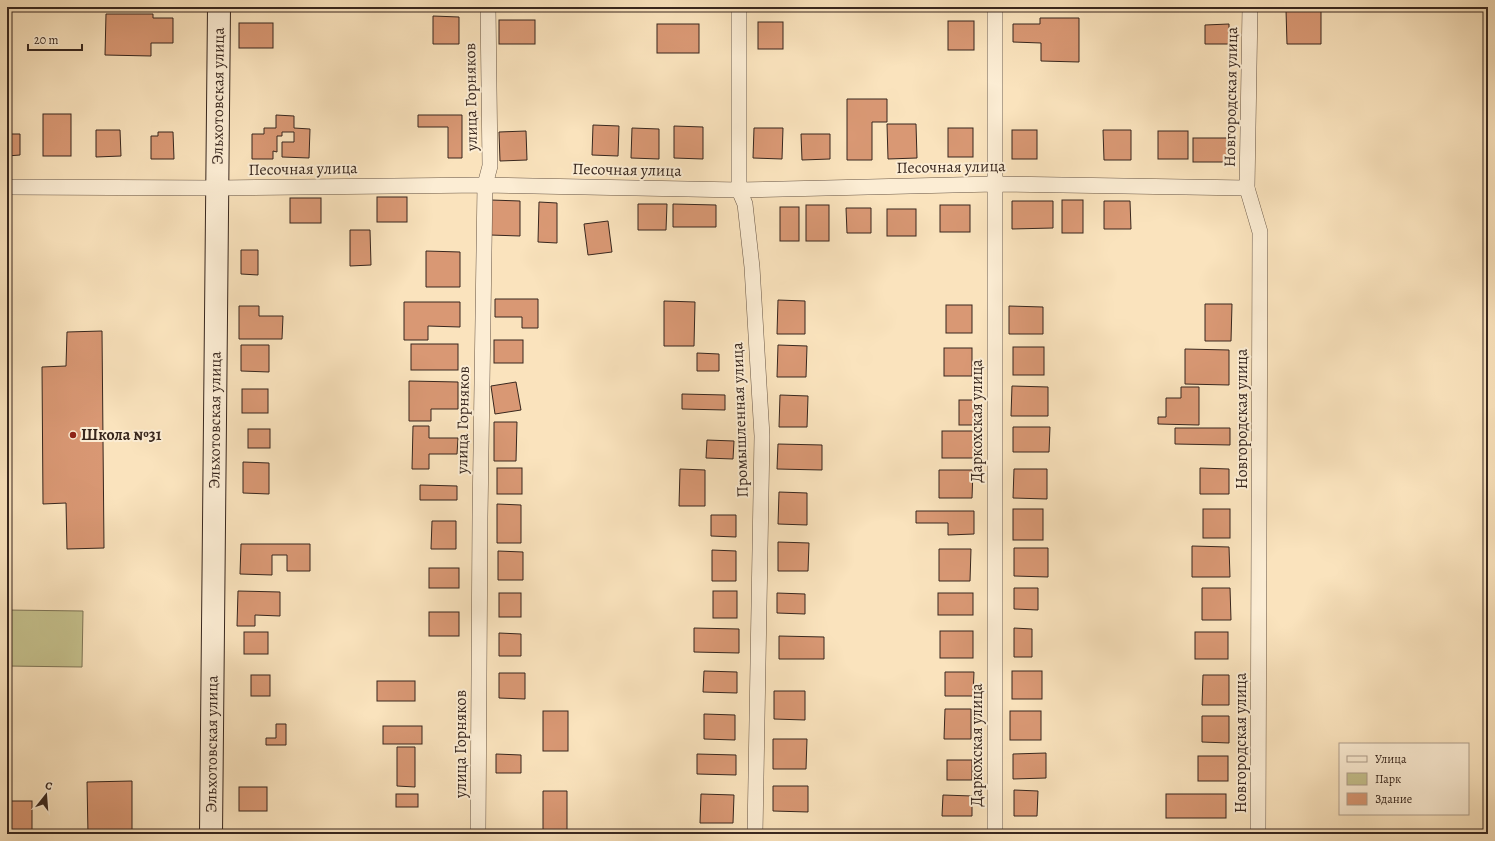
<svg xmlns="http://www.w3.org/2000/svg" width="1495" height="841" viewBox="0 0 1495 841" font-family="Alegreya,serif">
<rect width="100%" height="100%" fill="#fae3bd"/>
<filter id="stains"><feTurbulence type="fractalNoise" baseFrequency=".005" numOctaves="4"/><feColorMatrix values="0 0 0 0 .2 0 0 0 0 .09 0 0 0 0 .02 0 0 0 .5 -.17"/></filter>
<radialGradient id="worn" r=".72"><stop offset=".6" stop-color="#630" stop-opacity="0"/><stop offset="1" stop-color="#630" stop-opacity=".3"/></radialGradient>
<!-- green -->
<path fill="#c5c18d" stroke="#7e7456" d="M7 610 83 611 82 667 7 666Z"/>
<!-- building -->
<g fill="#d99874" stroke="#38271e">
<path d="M1192 7H1232V9L1192 10Z"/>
<path d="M1321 9V44H1287L1286 10Z"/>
<path d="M106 14H153V18H173V43H151V56L105 55Z"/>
<path d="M433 16 459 17V44H433Z"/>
<path d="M1040 18H1079V62L1041 61V43L1013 42V24H1040Z"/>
<rect x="499" y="20" width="36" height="24"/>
<rect x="948" y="21" width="26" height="29"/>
<rect x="758" y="22" width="25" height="27"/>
<rect x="239" y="23" width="34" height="25"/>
<rect x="657" y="24" width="42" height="29"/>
<path d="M1229 24V44H1205V25Z"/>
<rect x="7" y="33" width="4" height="24"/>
<path d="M847 99H887V122H872V160H847Z"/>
<rect x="43" y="114" width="28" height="42"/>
<path d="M276 115 294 116V128L310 129 309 158 282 157V142H294V132H282V136H277V152L273 151V159H252V134H264V128H276Z"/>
<path d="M418 115H462V158H448V127H418Z"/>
<path d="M887 124H916L917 158 888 159Z"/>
<path d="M593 125 619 126 618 156 592 155Z"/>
<path d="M674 126 703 127V159L674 158Z"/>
<path d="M632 128 659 129V159L631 158Z"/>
<path d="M754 128H783L782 159 753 158Z"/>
<rect x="948" y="128" width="25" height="29"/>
<path d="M96 130H120L121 156 96 157Z"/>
<rect x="1012" y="130" width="25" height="29"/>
<path d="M1103 130H1131V160H1104Z"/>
<path d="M526 131 527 160 500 161 499 132Z"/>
<rect x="1158" y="131" width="30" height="28"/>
<path d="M158 132H173L174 159H151V136H158Z"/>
<path d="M7 134H20V155L7 156Z"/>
<path d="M801 134H830V159L802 160Z"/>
<rect x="1193" y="138" width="38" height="24"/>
<rect x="377" y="197" width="30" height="25"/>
<rect x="290" y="198" width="31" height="25"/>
<path d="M491 200 520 201V236L490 235Z"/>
<rect x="1062" y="200" width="21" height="33"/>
<path d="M1012 201H1053V228L1012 229Z"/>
<path d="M1104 201H1130L1131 229H1104Z"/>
<path d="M539 202 557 203V243L538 242Z"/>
<path d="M638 204H667L666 230H638Z"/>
<path d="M673 204 716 205V227H673Z"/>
<rect x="806" y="205" width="23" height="36"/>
<rect x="940" y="205" width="30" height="27"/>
<rect x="780" y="207" width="19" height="34"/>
<path d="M846 208H871V233H847Z"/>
<rect x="887" y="209" width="29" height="27"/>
<path d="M608 221 612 252 588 255 584 224Z"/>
<path d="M350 230H370L371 265 350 266Z"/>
<path d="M241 250H258V275L241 274Z"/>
<path d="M426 251 460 252V287H426Z"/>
<path d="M495 299H538V328H522V317H495Z"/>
<path d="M778 300 805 301V334H777Z"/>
<path d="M664 301 695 302 694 346H664Z"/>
<path d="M404 302H460V327L428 326V340H404Z"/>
<path d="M1205 304H1232L1231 341H1205Z"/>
<rect x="946" y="305" width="26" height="28"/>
<path d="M239 306H259V316H283L282 339H239Z"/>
<path d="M1009 306 1043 307V334H1009Z"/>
<path d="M102 331 104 548 67 549 66 503 43 504 42 367 66 366 67 332Z"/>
<rect x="494" y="340" width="29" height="23"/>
<rect x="411" y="344" width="47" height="26"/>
<path d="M241 345H269V372L241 371Z"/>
<path d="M778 345 807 346 806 377H777Z"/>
<rect x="1013" y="347" width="31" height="28"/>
<rect x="944" y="348" width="28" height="28"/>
<path d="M1185 349 1229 350V385L1185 384Z"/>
<path d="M697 353 719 354V371H697Z"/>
<path d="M409 381 458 382V409H431V421H409Z"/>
<path d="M516 382 521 410 495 414 491 386Z"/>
<path d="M1012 386 1048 387V416H1011Z"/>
<path d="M1181 387H1199V425L1158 424V417H1166V398H1181Z"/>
<rect x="242" y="389" width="26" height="24"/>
<path d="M682 394 725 395V410L682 409Z"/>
<path d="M780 395 808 396 807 427H779Z"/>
<rect x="959" y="400" width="15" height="25"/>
<path d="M494 422H517L516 461H494Z"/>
<path d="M413 426H429V438H458L457 454H429V469H412Z"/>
<path d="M1013 427H1050L1049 452H1013Z"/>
<path d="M1175 428H1230V445L1175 444Z"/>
<rect x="248" y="429" width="22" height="19"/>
<rect x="942" y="431" width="32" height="27"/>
<path d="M707 440 734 441 733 459 706 458Z"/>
<path d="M778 444 822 445V470L777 469Z"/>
<path d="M243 462 269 463V494L243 493Z"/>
<rect x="497" y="468" width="25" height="26"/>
<path d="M1200 468 1229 469V494H1200Z"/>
<path d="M680 469 705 470V506H679Z"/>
<path d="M1014 469H1047V499L1013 498Z"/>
<path d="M939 470H973L972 498H939Z"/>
<path d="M420 485 457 486V500H420Z"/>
<path d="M779 492 807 493V525L778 524Z"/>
<path d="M497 504 521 505V543H497Z"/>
<rect x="1013" y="509" width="30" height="31"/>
<rect x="1203" y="509" width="27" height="29"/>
<path d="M916 511H974V534L948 535V523H916Z"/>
<path d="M711 515H736V537L711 536Z"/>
<path d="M432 521H456V549H431Z"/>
<path d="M778 542 809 543 808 571H778Z"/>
<path d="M241 544H310V571H287V555H272V575L240 574Z"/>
<path d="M1192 546 1229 547 1230 577H1192Z"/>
<path d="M1014 548H1048V577L1014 576Z"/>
<path d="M939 549H971L970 581H939Z"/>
<path d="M712 550 736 551V581H712Z"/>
<path d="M498 551 523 552V580H498Z"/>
<rect x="429" y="568" width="30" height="20"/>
<path d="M1014 588H1038V610L1014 609Z"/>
<path d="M1202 588H1230L1231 620H1202Z"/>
<path d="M238 591 280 592V616L255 615V626H237Z"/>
<rect x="713" y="591" width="24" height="27"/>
<rect x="499" y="593" width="22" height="24"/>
<path d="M777 593 805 594V614L777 613Z"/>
<rect x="938" y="593" width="35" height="22"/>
<rect x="429" y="612" width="30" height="24"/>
<path d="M694 628 739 629V653L694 652Z"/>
<path d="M1014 628 1032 629V657H1014Z"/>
<rect x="940" y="631" width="33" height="27"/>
<rect x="244" y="632" width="24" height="22"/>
<rect x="1195" y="632" width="33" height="27"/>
<path d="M499 633 521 634V656H499Z"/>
<path d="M779 636 824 637V659H779Z"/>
<path d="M704 671 737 672V693L703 692Z"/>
<rect x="1012" y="671" width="30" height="28"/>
<path d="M945 672H974L973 696H945Z"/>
<path d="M499 673H525V699L499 698Z"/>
<rect x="251" y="675" width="19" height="21"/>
<path d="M1203 675H1229V705H1202Z"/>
<rect x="377" y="681" width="38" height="20"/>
<path d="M774 691H805V720L774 719Z"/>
<path d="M945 709H971V739H944Z"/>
<rect x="543" y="711" width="25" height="40"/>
<rect x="1010" y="711" width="31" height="29"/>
<path d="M704 714 735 715V740L704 739Z"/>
<path d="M1202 716H1229V743L1202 742Z"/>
<path d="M276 724H286V745H266V738H276Z"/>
<rect x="383" y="726" width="39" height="18"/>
<path d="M773 739H807L806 769H773Z"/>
<path d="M397 747H415V787L397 786Z"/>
<path d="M1046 753V778L1013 779V754Z"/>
<path d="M496 754 521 755V773H496Z"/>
<path d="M697 754 736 755V775L697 774Z"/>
<rect x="1198" y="756" width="30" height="25"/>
<rect x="947" y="760" width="25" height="20"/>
<path d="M132 781V834H88L87 782Z"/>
<path d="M773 786H808V812L773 811Z"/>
<rect x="239" y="787" width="28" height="24"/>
<path d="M1014 790 1038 791 1037 816H1014Z"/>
<path d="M543 791H567V834L543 833Z"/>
<rect x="396" y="794" width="22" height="13"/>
<path d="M701 794 734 795 733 823H700Z"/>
<rect x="1166" y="794" width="60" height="24"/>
<path d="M943 795 972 796V816H942Z"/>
<rect x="7" y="801" width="25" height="33"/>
</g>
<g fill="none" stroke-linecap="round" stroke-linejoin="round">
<!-- street casing -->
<g stroke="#685646" stroke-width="16">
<g id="street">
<path d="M739 7V190L745 204 752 267 762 436 755 834"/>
<path d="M1250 7 1247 188 1260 232 1258 834"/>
<path d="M7 187 218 188 485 185 739 190 995 184 1247 188"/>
<path d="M478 834 480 517 485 185 490 166 488 7"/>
<path d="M995 834V7"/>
</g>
</g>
<!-- secondary casing -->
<g stroke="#38271e" stroke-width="24">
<g id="secondary">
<path id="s1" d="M211 834 219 7"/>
</g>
</g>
<!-- street -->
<use href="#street" stroke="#fcedd4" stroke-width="15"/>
<!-- secondary -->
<use href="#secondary" stroke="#fcedd4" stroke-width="22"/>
</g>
<!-- markers -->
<circle fill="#8f2418" stroke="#fcedd4" stroke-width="1.5" cx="73" cy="435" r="4"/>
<g text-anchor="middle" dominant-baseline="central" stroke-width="4" stroke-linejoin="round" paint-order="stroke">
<!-- street labels -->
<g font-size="16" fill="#38271e" stroke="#fcedd4">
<text stroke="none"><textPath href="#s1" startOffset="738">Эльхотовская улица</textPath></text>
<text transform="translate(471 97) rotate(-91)">улица Горняков</text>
<text transform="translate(1231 97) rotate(-89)">Новгородская улица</text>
<text transform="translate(951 167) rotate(-1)">Песочная улица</text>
<text transform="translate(303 169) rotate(-1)">Песочная улица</text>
<text transform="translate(627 170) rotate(1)">Песочная улица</text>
<text transform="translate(1242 419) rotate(-90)">Новгородская улица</text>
<text transform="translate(463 420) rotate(-89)">улица Горняков</text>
<text transform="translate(740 420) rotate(-92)">Промышленная улица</text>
<text stroke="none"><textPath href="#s1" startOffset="414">Эльхотовская улица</textPath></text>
<text transform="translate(977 421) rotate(-90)">Даркохская улица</text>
<text transform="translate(1241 743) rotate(-90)">Новгородская улица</text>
<text stroke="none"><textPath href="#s1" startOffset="90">Эльхотовская улица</textPath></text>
<text transform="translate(461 744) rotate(-90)">улица Горняков</text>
<text transform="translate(977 745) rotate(-90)">Даркохская улица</text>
</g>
<!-- poi labels -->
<g font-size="16" font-weight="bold" fill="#38271e" stroke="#fcedd4" text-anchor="start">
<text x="81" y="435">Школа №31</text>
</g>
</g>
<!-- margin -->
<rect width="1495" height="841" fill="none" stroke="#fae3bd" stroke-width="24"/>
<rect x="8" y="8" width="1479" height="825" fill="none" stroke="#38271e" stroke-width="2"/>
<rect x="12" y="12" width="1471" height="817" fill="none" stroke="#38271e"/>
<!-- legend -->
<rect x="1339" y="743" width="130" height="72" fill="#fcedd4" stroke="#ae9e8b"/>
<rect x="1347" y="756" width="20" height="6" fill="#fcedd4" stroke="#ae9e8b"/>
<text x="1375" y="763" font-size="12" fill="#38271e">Улица</text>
<rect x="1347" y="773" width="20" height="12" fill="#c5c18d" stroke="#ae9e8b"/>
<text x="1375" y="783" font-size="12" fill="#38271e">Парк</text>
<rect x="1347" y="793" width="20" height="12" fill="#d99874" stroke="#ae9e8b"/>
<text x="1375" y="803" font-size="12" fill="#38271e">Здание</text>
<!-- north arrow -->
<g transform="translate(46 795) rotate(17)" stroke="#fcedd4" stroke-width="3" paint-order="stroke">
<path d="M0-3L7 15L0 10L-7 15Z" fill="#38271e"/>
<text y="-6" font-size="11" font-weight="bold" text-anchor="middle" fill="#38271e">С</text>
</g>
<!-- scale -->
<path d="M28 44v6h54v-6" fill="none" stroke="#38271e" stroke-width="2"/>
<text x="34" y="44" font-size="12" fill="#38271e" stroke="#fcedd4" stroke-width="3" paint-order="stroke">20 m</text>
<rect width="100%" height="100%" filter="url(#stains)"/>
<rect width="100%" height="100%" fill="url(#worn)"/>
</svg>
